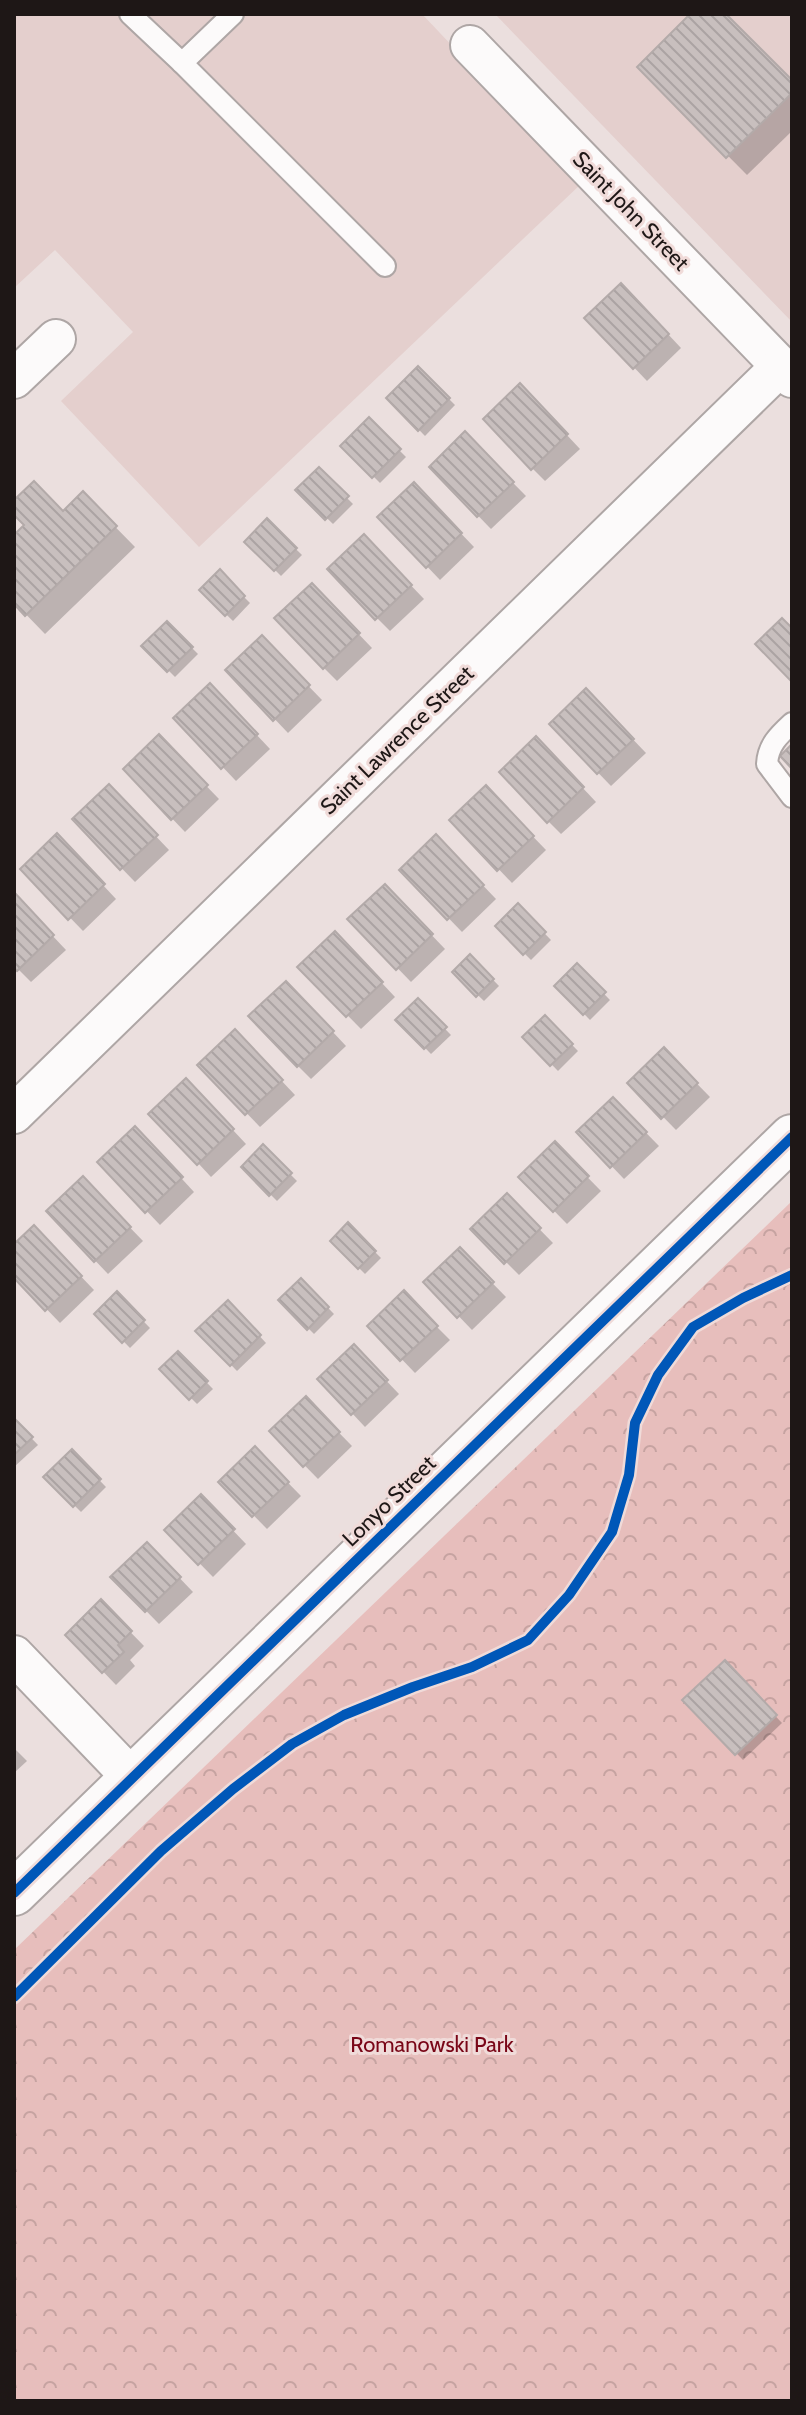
<svg xmlns="http://www.w3.org/2000/svg" width="806" height="2415" viewBox="0 0 806 2415" font-family="Cabin,sans-serif">
<defs>
<pattern id="park-crowns" width="20" height="18" patternUnits="userSpaceOnUse" patternTransform="scale(2)"><rect width="20" height="18" fill="#e7bebc"/><path d="M2 6a3 3 0 1 1 6 0M12 15a3 3 0 1 1 6 0" fill="none" stroke="#c6a3a1"/></pattern>
<pattern id="building-back-hatch" width="6" height="6" patternUnits="userSpaceOnUse" patternTransform="scale(2)"><rect width="6" height="6" fill="#c8bfbe"/><path d="M-1 5l2 2M0 0l6 6M5-1l2 2" fill="none" stroke="#aba3a3"/></pattern>
</defs>
<rect width="100%" height="100%" fill="#ebdfde"/>
<!-- built -->
<g fill="#e4cfcd">
<path d="M14 14H422L582 183 199 547 61 401 133 332 55 250 14 288Z"/>
<path d="M495 14H792V322Z"/>
</g>
<!-- park -->
<path fill="url(#park-crowns)" d="M792 1201V2401H14V1950Z"/>
<!-- shadow -->
<g fill="#0003">
<path d="M693 14H724L792 83V131L747 175 640 67Z"/>
<path d="M634 298 681 348 647 381 587 318Z"/>
<path d="M418 368 455 405 425 436 388 398Z"/>
<path d="M533 399 580 449 545 481 532 468Z"/>
<path d="M369 420 406 457 380 483 343 446Z"/>
<path d="M465 434 526 496 491 529 431 467Z"/>
<path d="M319 470 353 504 333 524 298 490Z"/>
<path d="M83 494 135 547 45 634 14 602V538L27 525 14 512V503L63 514Z"/>
<path d="M427 498 474 547 440 580 380 517Z"/>
<path d="M267 521 302 555 281 576 247 542Z"/>
<path d="M377 550 424 599 390 631 377 618Z"/>
<path d="M219 572 250 603 233 621 201 590Z"/>
<path d="M325 599 372 648 337 681 324 668Z"/>
<path d="M167 623 198 654 175 677 144 646Z"/>
<path d="M262 638 322 700 288 733 228 670Z"/>
<path d="M223 699 270 749 236 781 176 718Z"/>
<path d="M599 704 646 753 611 786 551 724Z"/>
<path d="M159 737 219 799 185 832 125 769Z"/>
<path d="M549 752 596 802 561 834 548 821Z"/>
<path d="M109 787 169 850 135 882 75 820Z"/>
<path d="M486 788 546 850 512 883 452 820Z"/>
<path d="M57 836 116 899 83 931 23 869Z"/>
<path d="M449 850 496 899 462 932 402 870Z"/>
<path d="M14 895 66 950 31 982 14 965Z"/>
<path d="M398 900 445 949 411 982 350 919Z"/>
<path d="M518 906 551 940 531 960 497 926Z"/>
<path d="M348 947 395 997 361 1029 300 967Z"/>
<path d="M470 956 499 986 484 1001 454 972Z"/>
<path d="M577 966 610 1000 590 1020 557 986Z"/>
<path d="M299 996 346 1046 311 1079 298 1066Z"/>
<path d="M418 1001 451 1035 431 1054 398 1020Z"/>
<path d="M545 1017 578 1051 558 1071 525 1037Z"/>
<path d="M248 1045 295 1095 260 1127 200 1065Z"/>
<path d="M664 1050 710 1097 676 1130 630 1083Z"/>
<path d="M199 1094 246 1144 211 1177 198 1163Z"/>
<path d="M613 1099 659 1146 624 1179 579 1132Z"/>
<path d="M148 1142 194 1192 160 1225 100 1162Z"/>
<path d="M555 1144 601 1191 567 1224 521 1177Z"/>
<path d="M263 1147 297 1181 277 1201 243 1167Z"/>
<path d="M83 1179 143 1241 108 1274 48 1211Z"/>
<path d="M507 1196 553 1243 519 1275 473 1229Z"/>
<path d="M348 1225 381 1258 365 1274 332 1241Z"/>
<path d="M47 1241 94 1290 60 1323 14 1275V1247Z"/>
<path d="M460 1250 506 1297 472 1330 426 1282Z"/>
<path d="M301 1280 334 1314 314 1334 280 1300Z"/>
<path d="M403 1293 450 1340 415 1373 370 1326Z"/>
<path d="M117 1294 150 1328 130 1348 97 1314Z"/>
<path d="M228 1302 266 1343 237 1371 198 1331Z"/>
<path d="M354 1347 399 1394 365 1427 320 1379Z"/>
<path d="M178 1353 213 1389 197 1404 162 1369Z"/>
<path d="M306 1399 352 1446 318 1479 272 1432Z"/>
<path d="M14 1420 38 1445 14 1467Z"/>
<path d="M255 1449 301 1496 267 1529 221 1482Z"/>
<path d="M72 1452 106 1487 81 1512 46 1477Z"/>
<path d="M201 1497 246 1544 213 1577 167 1530Z"/>
<path d="M147 1544 193 1592 159 1624 113 1577Z"/>
<path d="M101 1602 144 1646 130 1660 135 1666 116 1685 68 1635Z"/>
<path d="M725 1663 782 1723 743 1760 685 1700Z"/>
<path d="M14 1748 27 1761 14 1773Z"/>
</g>
<!-- building -->
<g fill="url(#building-back-hatch)" stroke="#b3aaa9" stroke-width="2">
<path d="M690 14H726L792 80V93L726 158 637 67Z"/>
<path d="M621 283 669 334 633 369 584 318Z"/>
<path d="M418 366 450 398 418 431 386 398Z"/>
<path d="M520 383 568 434 531 470 483 419Z"/>
<path d="M369 417 401 449 372 478 340 446Z"/>
<path d="M465 431 514 482 477 517 429 467Z"/>
<path d="M319 467 349 496 325 520 295 490Z"/>
<path d="M34 481 63 511 83 491 117 526 25 616 14 604V535L24 525 14 515V500Z"/>
<path d="M414 482 462 533 426 568 377 517Z"/>
<path d="M267 518 297 548 274 571 244 542Z"/>
<path d="M364 534 412 585 375 620 327 569Z"/>
<path d="M220 569 245 596 225 616 199 590Z"/>
<path d="M312 583 360 633 323 669 274 618Z"/>
<path d="M782 618 792 628V682L755 644Z"/>
<path d="M167 621 193 647 167 672 141 646Z"/>
<path d="M262 635 310 685 273 721 225 670Z"/>
<path d="M210 683 258 734 221 769 173 718Z"/>
<path d="M586 688 634 739 597 774 549 724Z"/>
<path d="M159 734 208 785 171 820 123 769Z"/>
<path d="M536 736 584 787 547 823 499 772Z"/>
<path d="M792 744V769L780 756Z"/>
<path d="M109 784 158 835 120 870 72 819Z"/>
<path d="M486 785 534 836 497 871 449 820Z"/>
<path d="M57 833 105 884 68 920 20 869Z"/>
<path d="M436 834 484 885 447 920 399 870Z"/>
<path d="M385 884 433 934 396 970 347 919Z"/>
<path d="M14 892 54 935 17 971 14 968Z"/>
<path d="M518 903 546 932 523 955 495 926Z"/>
<path d="M335 931 383 982 346 1017 297 967Z"/>
<path d="M470 954 494 979 476 997 452 972Z"/>
<path d="M577 963 606 992 583 1015 554 986Z"/>
<path d="M286 981 334 1031 297 1067 248 1016Z"/>
<path d="M418 998 447 1027 424 1049 395 1020Z"/>
<path d="M545 1015 573 1044 550 1066 522 1037Z"/>
<path d="M235 1029 283 1080 245 1115 197 1065Z"/>
<path d="M664 1047 698 1083 661 1119 627 1083Z"/>
<path d="M186 1078 234 1129 197 1165 148 1114Z"/>
<path d="M613 1097 647 1132 610 1168 576 1132Z"/>
<path d="M135 1126 183 1177 145 1213 97 1162Z"/>
<path d="M555 1141 589 1176 553 1212 518 1177Z"/>
<path d="M263 1144 292 1173 269 1196 241 1167Z"/>
<path d="M83 1176 131 1227 94 1262 46 1211Z"/>
<path d="M507 1193 541 1228 504 1264 470 1229Z"/>
<path d="M348 1222 376 1251 358 1269 330 1241Z"/>
<path d="M34 1225 82 1276 45 1311 14 1278V1244Z"/>
<path d="M460 1247 494 1282 457 1318 423 1282Z"/>
<path d="M301 1278 329 1307 307 1330 278 1300Z"/>
<path d="M404 1290 438 1326 400 1361 367 1326Z"/>
<path d="M117 1291 145 1320 122 1343 94 1314Z"/>
<path d="M228 1300 261 1335 230 1366 195 1331Z"/>
<path d="M354 1344 388 1380 351 1415 317 1379Z"/>
<path d="M178 1351 208 1381 189 1400 159 1369Z"/>
<path d="M306 1396 340 1432 303 1467 269 1431Z"/>
<path d="M14 1418 33 1437 14 1455Z"/>
<path d="M255 1446 289 1482 252 1517 218 1482Z"/>
<path d="M72 1449 101 1479 73 1507 43 1477Z"/>
<path d="M201 1494 235 1529 198 1565 164 1530Z"/>
<path d="M147 1542 181 1577 145 1612 110 1577Z"/>
<path d="M101 1599 132 1631 118 1645 124 1652 102 1673 65 1635Z"/>
<path d="M725 1660 777 1715 735 1755 682 1700Z"/>
</g>
<g fill="none" stroke-linecap="round" stroke-linejoin="round">
<!-- lane casing -->
<g stroke="#aea6a5" stroke-width="24">
<g id="lane">
<path d="M130 14 182 63"/>
<path d="M233 14 182 63 385 266"/>
<path d="M792 723C779 735 768 745 767 764L792 797"/>
</g>
</g>
<!-- street casing -->
<g stroke="#aea6a5" stroke-width="42">
<g id="street">
<path d="M470 45 792 378"/>
<path d="M14 379 56 339"/>
<path d="M14 1114 781 366"/>
<path d="M14 1655 132 1778"/>
</g>
</g>
<!-- secondary casing -->
<g stroke="#aea6a5" stroke-width="48">
<path id="secondary" d="M14 1893 792 1137"/>
</g>
<!-- lane -->
<use href="#lane" stroke="#fcfafa" stroke-width="20"/>
<!-- street -->
<use href="#street" stroke="#fcfafa" stroke-width="38"/>
<!-- secondary -->
<use href="#secondary" stroke="#fcfafa" stroke-width="44"/>
<!-- cycleway casing -->
<g stroke="#f0dbd9" stroke-width="15">
<g id="cycleway">
<path d="M14 1893 792 1137"/>
<path d="M14 1997 161 1851 233 1789 292 1744 344 1715 413 1687 472 1667 528 1640 569 1595 612 1532 629 1475 635 1423 658 1375 693 1327 743 1298 792 1275"/>
</g>
</g>
<!-- cycleway -->
<use href="#cycleway" stroke="#0057b8" stroke-width="10"/>
</g>
<g text-anchor="middle" dominant-baseline="central" stroke-width="6" stroke-linejoin="round" paint-order="stroke">
<!-- street labels -->
<g font-size="22" fill="#1e1716" stroke="#f0dbd9">
<text transform="translate(631 211) rotate(46)">Saint John Street</text>
<text transform="translate(397 740) rotate(-44)">Saint Lawrence Street</text>
<text transform="translate(389 1501) rotate(-44)">Lonyo Street</text>
</g>
<!-- park labels -->
<g font-size="22" fill="#790617" stroke="#f0dbd9">
<text x="432" y="2044">Romanowski Park</text>
</g>
</g>
<!-- border -->
<rect width="806" height="2415" fill="none" stroke="#1e1716" stroke-width="32"/>
</svg>
